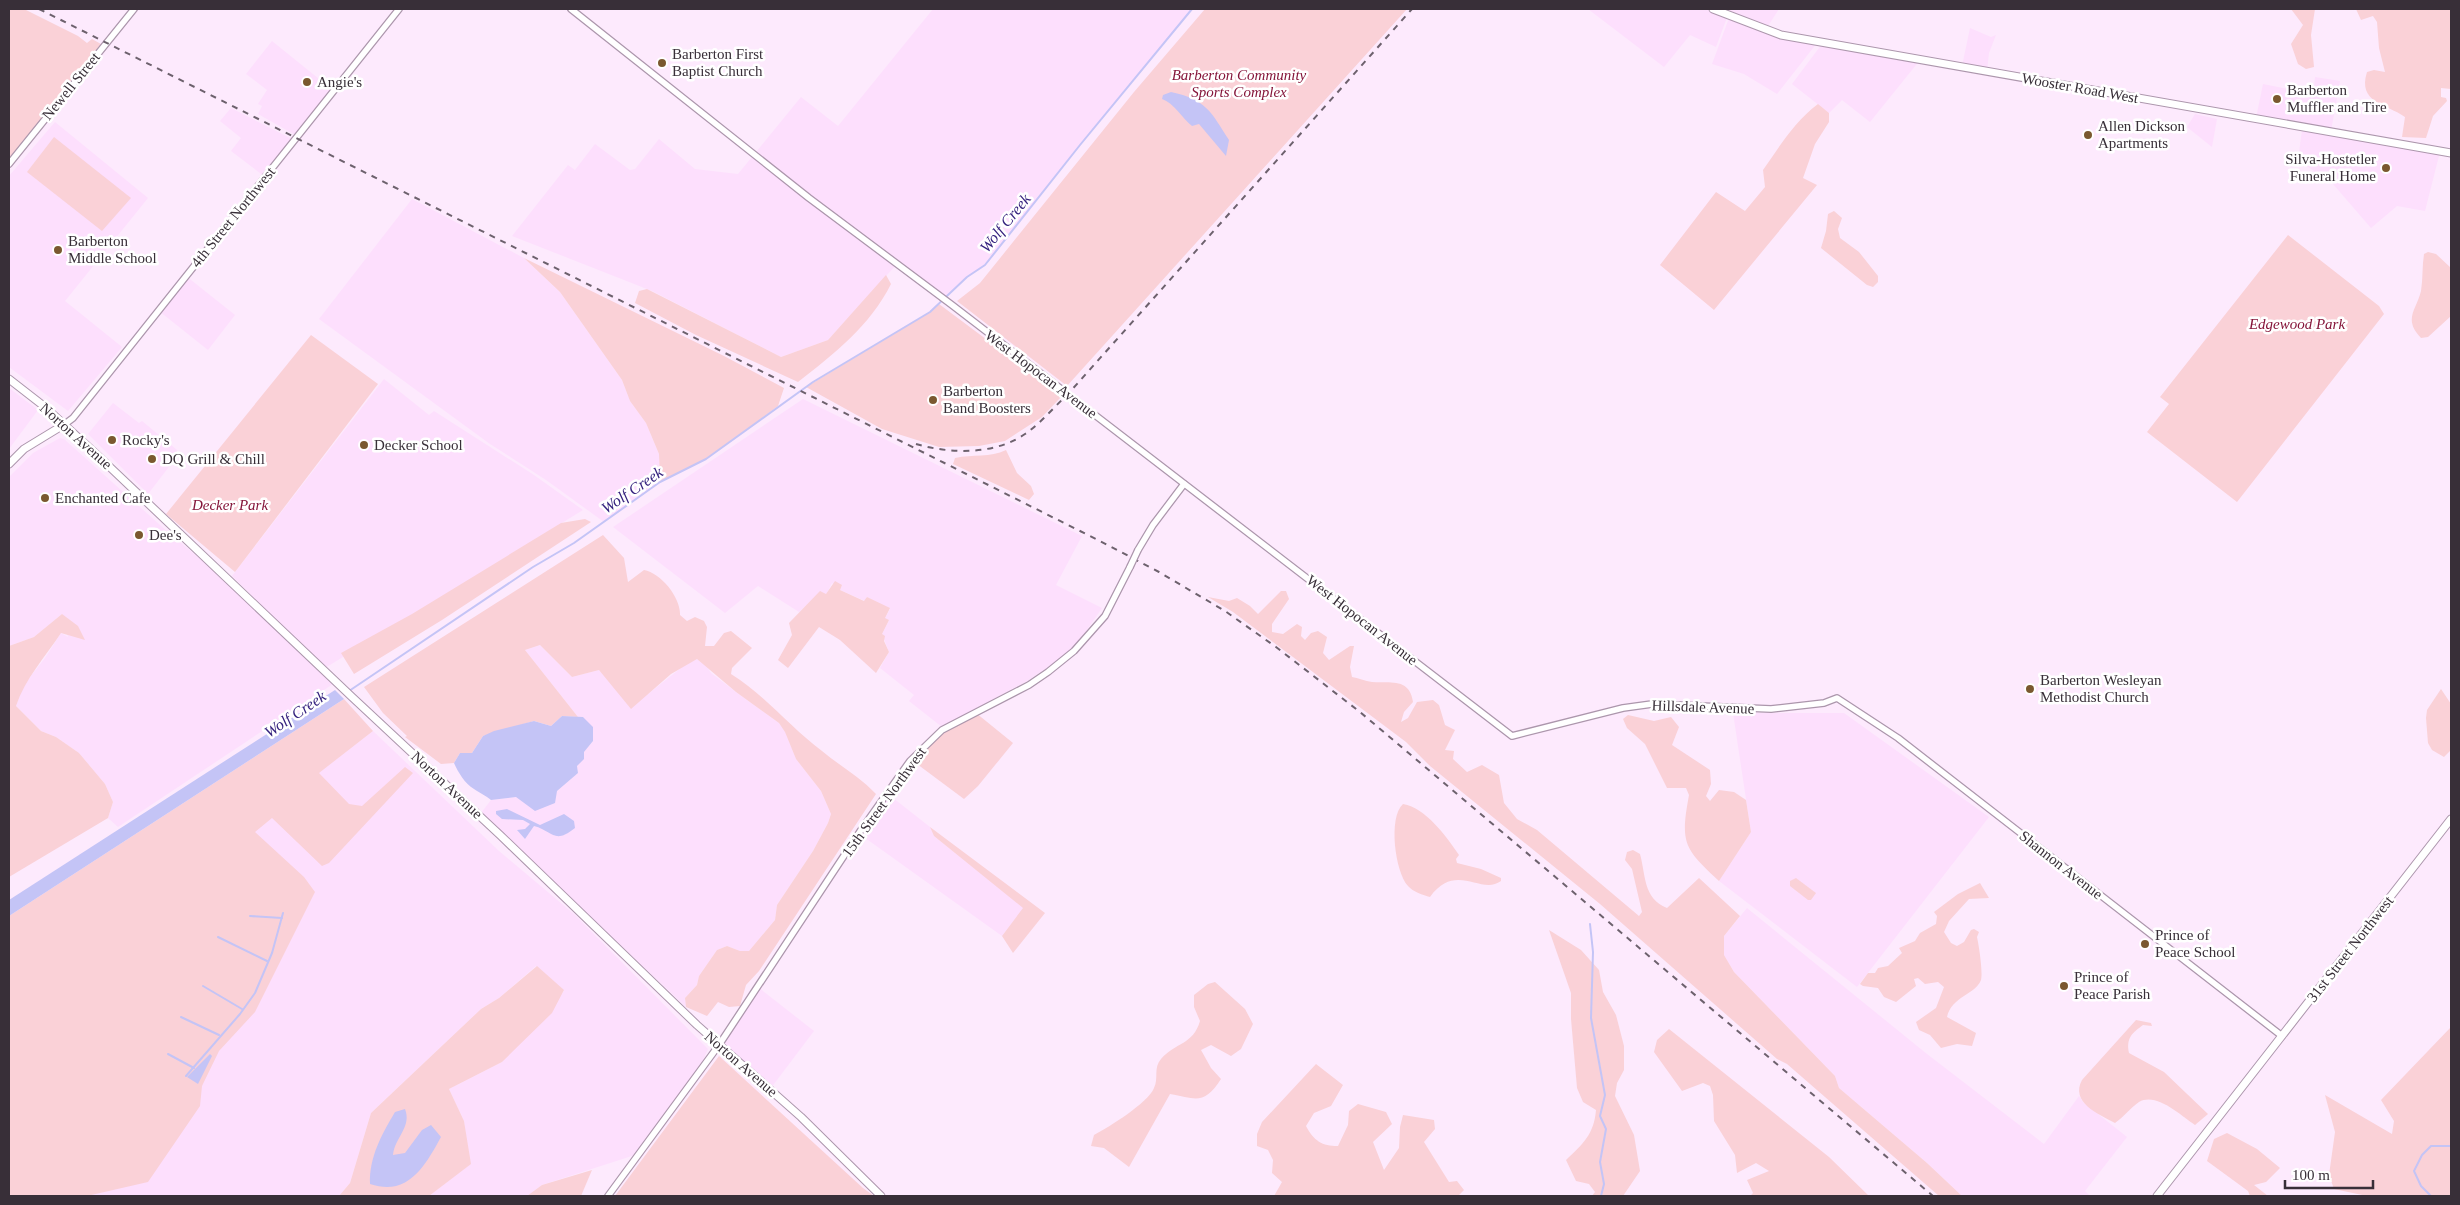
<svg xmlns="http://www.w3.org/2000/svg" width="2460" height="1205" viewBox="0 0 2460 1205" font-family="'Times New Roman',serif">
<rect width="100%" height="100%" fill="#fdeafd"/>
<!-- built -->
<g fill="#fddffd">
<path d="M933 9H1192L1080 145 985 265 967 277 944 299 897 264 828 340 781 357 652 291 512 236 568 165 575 170 595 144 630 170 635 169 659 139 695 169 738 174 801 97 838 126Z"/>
<path d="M1588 9H1779L1766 29 1728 15 1716 47 1690 35 1664 67Z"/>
<path d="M1729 18 1817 43 1777 94 1744 74 1712 64Z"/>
<path d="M1970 28 1991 37 1996 35 1989 53 1987 71 1962 66Z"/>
<path d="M272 41 334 91 297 136 258 114 262 106 258 104 267 90 246 74Z"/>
<path d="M1822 44 1920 60 1870 122 1842 100 1829 113 1792 84Z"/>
<path d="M2315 77 2340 81 2331 131 2256 118 2263 84 2304 92 2307 85 2314 87Z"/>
<path d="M231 108 294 140 265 177 231 151 241 138 220 121Z"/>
<path d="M2195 114 2217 119 2212 147 2187 127Z"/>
<path d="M55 122 148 198 65 301 122 347 68 411 9 367V176Z"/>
<path d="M2302 130 2440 152 2425 211 2397 206 2371 228 2333 184 2298 160Z"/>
<path d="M412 199 524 258 560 292 622 380 630 401 646 423 659 454 660 482 604 522 546 480 490 444 319 319Z"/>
<path d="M186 276 235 315 208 350 159 311Z"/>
<path d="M384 379 429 415 434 411 534 475 583 510 325 668 232 576Z"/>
<path d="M9 388 38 410 9 449Z"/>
<path d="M803 399 1082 536 1056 585 1102 608 1078 643 1062 658 1027 681 942 727 909 701 914 695 880 668 889 652 882 634 889 620 885 618 890 609 867 597 865 601 840 590 832 583 826 595 820 592 799 612 758 586 725 613 613 527Z"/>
<path d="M113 403 139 423 142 421 177 450 175 459 148 494 88 434Z"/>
<path d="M60 438 64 439 169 533 250 600 336 682 118 827 108 818 113 802 105 784 79 753 56 737 41 731 16 706 23 686 45 658 61 633 68 637 62 614 34 637 9 646V477L33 453Z"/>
<path d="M540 645 572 677 599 670 648 694 686 664 697 659 705 664 711 673 736 692 779 723 785 731 796 759 821 791 831 814 828 823 813 851 777 905 775 920 749 951H740L727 946 717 950 699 976 697 985 685 998 686 1007 481 813 491 800 517 797 535 810 578 773 577 766 584 752 593 741 583 717H578L525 650Z"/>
<path d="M1733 713H1844L1989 817 1857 987 1719 881 1751 832Z"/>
<path d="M373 731 499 851 574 914 708 1049 700 1067 635 1155 542 1185 527 1196H429L470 1164 464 1121 449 1089 502 1062 564 991 536 966 499 998 481 1009 371 1113 350 1183 339 1196H36L161 1009 225 902 237 830 274 807Z"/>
<path d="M888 794 930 827 934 836 1024 908 1002 936 861 835Z"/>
<path d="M1747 908 1927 1054 2044 1144 2079 1096 2083 1102 2127 1137 2085 1191 2090 1196H1962L1927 1163 1839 1088 1835 1076 1734 972 1724 955V936Z"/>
<path d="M758 987 814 1031 771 1088 721 1044Z"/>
</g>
<!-- green -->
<g fill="#fad1d7">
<path d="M9 9H24L78 36 87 43 92 39 101 44 9 159Z"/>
<path d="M1205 9H1407L1067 386 957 301 980 283 1134 92Z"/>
<path d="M2291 9H2315L2311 35 2314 67 2306 69 2298 64 2291 44 2303 25Z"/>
<path d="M2356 9H2451V89L2441 88V97L2446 98 2447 101 2433 116 2426 138 2402 137 2405 117C2387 104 2357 103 2367 72L2374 70 2385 72 2379 48 2377 22 2373 16 2361 20Z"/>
<path d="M1818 104 1829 113V122L1815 144 1803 178 1817 185 1714 310 1660 265 1716 192 1745 211 1765 187 1763 170C1780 146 1794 122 1818 104Z"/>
<path d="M54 137 131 198 102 231 27 172Z"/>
<path d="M1834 211 1842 218 1838 229 1840 238 1859 252 1878 276V282L1873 287 1867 285 1821 248 1826 231 1828 214Z"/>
<path d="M2288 235 2379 306 2384 314 2237 502 2147 432 2169 404 2160 397Z"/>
<path d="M2428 252 2436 254 2451 268V316L2428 337 2421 338C2403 319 2416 311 2421 291 2423 279 2422 266 2424 254Z"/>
<path d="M524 258 724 356 784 388 778 406 723 447 706 459 660 482 659 454 646 423 630 401 622 380 560 292Z"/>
<path d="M886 275 891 284C870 326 834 354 798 382L696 335 635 303 639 291 647 289 781 357 828 340Z"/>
<path d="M939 304 1062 396 1042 417 1005 441 979 446 939 447 882 429 806 387 930 312Z"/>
<path d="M311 335 378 384 235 572 166 514Z"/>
<path d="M1006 450 1017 473 1031 486 1034 494 1029 500 953 464 955 458C973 454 990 458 1006 450Z"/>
<path d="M585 519 591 522 442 620 354 674 341 653 412 614 561 523Z"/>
<path d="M603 535 624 558 628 582 644 570C661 573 681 598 680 615L687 621 695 617 704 621 707 627 705 646H714L724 633 731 631 752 648 732 668 731 674C765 695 790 727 822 751 840 766 860 777 876 794L759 971 746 985 740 1006 729 1007 718 1002 707 1016 686 1007 685 998 697 985 699 976 717 950 727 946 740 951H749L775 920 777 905 813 851 828 823 831 814 821 791 796 759 785 732 779 723 736 692 697 659 671 674 631 709 599 670 572 677 540 645 525 650 578 717 562 716 551 726 534 721 483 736 472 753H460L454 763 441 764 405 737 407 736 383 713 364 687Z"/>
<path d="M835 581 842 585 840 590 864 601 867 597 890 608 885 618 889 620 882 634 885 636 884 641 889 652 876 673 840 640 819 627 788 668 778 660 792 635 789 623 820 591 826 594Z"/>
<path d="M1281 591H1286L1289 599 1272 624V632L1283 634 1297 624 1302 627 1301 636 1305 640 1311 633 1318 631 1327 637 1323 653 1329 660 1350 646H1354L1350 667 1352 677C1358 678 1365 681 1372 682 1391 683 1410 678 1413 702L1404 712 1401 722 1408 718 1417 702 1433 700 1439 705 1445 725 1455 730 1445 750 1454 751 1453 759 1467 772 1482 765 1499 775 1504 803 1517 819 1537 830 1639 916 1642 912 1632 869 1625 860 1627 852 1633 850 1640 854C1646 876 1643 898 1667 908L1699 878 1740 916 1724 936V955L1734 972 1835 1076 1839 1088 1927 1163 1962 1196H1939L1787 1064 1777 1059 1600 904 1430 766 1406 742 1233 612 1208 597 1229 601 1237 598 1250 606 1258 614Z"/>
<path d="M62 614 78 626 85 640 61 633C45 657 25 679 16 706L41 731 56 737 79 753 105 784 113 802 108 818 9 877V646L34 637Z"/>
<path d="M2441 689 2451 704V750L2444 757 2432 750 2428 743 2426 718 2427 710Z"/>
<path d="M344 699 373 731 319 773 349 804 362 806 405 767 413 773 329 863 322 866 272 818 255 832 304 877 315 892 255 1012 219 1051 202 1086 200 1106 148 1182 87 1196H9V916Z"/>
<path d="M976 713 1013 743 978 786 964 799 913 761 933 739Z"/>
<path d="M1628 715 1654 721 1671 717 1679 727 1672 745 1710 770 1711 784 1706 796 1710 801 1719 790 1734 792 1746 800 1751 832 1719 881C1684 848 1680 844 1689 795L1686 788H1667L1645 744 1627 728 1623 719Z"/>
<path d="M1403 804C1426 808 1446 836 1459 855L1456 859 1457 863 1481 869 1501 878V881C1481 896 1456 861 1430 897 1423 895 1413 892 1408 886 1395 872 1388 817 1403 804Z"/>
<path d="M930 827 1045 913 1013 953 1002 936 1023 908 934 836Z"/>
<path d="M1796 878 1816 893 1811 900H1808L1790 886V881Z"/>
<path d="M1980 883 1989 898 1969 899 1949 921 1944 932 1951 943 1957 946 1964 942 1971 930 1974 929 1979 932 1977 937C1979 946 1983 972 1981 980 1975 995 1952 996 1947 1017L1976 1033 1972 1046 1957 1044 1941 1048 1930 1035 1919 1030 1916 1022 1936 1008 1944 987 1938 982 1925 984 1918 978 1914 979 1916 986 1896 1002 1884 997 1878 988 1863 986 1860 984 1868 973H1875L1878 968 1888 966 1902 953 1899 948 1915 941 1920 933 1936 924 1937 916 1934 912 1958 894Z"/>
<path d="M1549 930 1581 950 1599 970 1603 992 1616 1015 1624 1046V1070L1617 1083 1615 1096 1634 1135 1640 1171 1623 1196H1592L1595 1192 1589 1184 1576 1181 1566 1160C1583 1144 1594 1134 1596 1110L1583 1102 1577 1088 1571 1019V993Z"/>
<path d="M537 966 564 990 552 1013 502 1062 449 1089 464 1121 471 1164 429 1196H339L350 1183 371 1113 481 1009 499 998Z"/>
<path d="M1215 982 1245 1009 1253 1024 1241 1049 1231 1056 1211 1045 1201 1050 1211 1068 1221 1079C1204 1105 1197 1099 1170 1094L1129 1167 1104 1148 1091 1146 1094 1135C1109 1127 1148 1103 1154 1088 1159 1078 1153 1068 1161 1059 1176 1042 1193 1045 1200 1021L1194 1007V995L1208 984Z"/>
<path d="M2136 1020 2151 1023 2152 1026 2143 1025C2132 1033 2126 1038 2129 1053L2164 1072 2208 1114 2195 1125C2181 1116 2157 1092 2139 1102 2130 1108 2124 1117 2115 1123 2098 1114 2070 1102 2082 1080Z"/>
<path d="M2451 1027V1196H2367L2334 1189 2329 1175 2335 1132 2325 1095 2392 1134 2394 1121 2381 1100Z"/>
<path d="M1669 1029 1829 1157 1869 1196H1750L1753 1193 1747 1180 1769 1171 1756 1163 1737 1173 1735 1155 1714 1121 1713 1095 1710 1086 1703 1083 1682 1091 1654 1052 1657 1040Z"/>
<path d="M719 1056 863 1188 874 1196H615Z"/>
<path d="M1316 1064 1343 1085 1331 1106 1314 1113 1306 1126C1314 1141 1322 1146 1338 1146L1348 1125 1349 1111 1358 1104 1386 1112 1392 1124 1373 1142 1384 1170 1399 1148 1400 1127 1403 1115 1434 1120 1435 1129 1424 1142 1449 1182 1457 1181 1464 1190 1458 1196H1274L1282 1182 1272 1173 1273 1160 1268 1150 1257 1146V1134L1262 1122Z"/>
<path d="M2227 1133 2257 1149 2280 1168 2266 1182 2254 1185 2268 1196H2250L2248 1191 2207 1161 2214 1139Z"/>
<path d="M592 1170 581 1196H527L542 1185Z"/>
</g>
<!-- water -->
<g fill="#c4c4f6">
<path d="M1171 92C1206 99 1211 112 1229 140L1226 156 1199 124 1192 126C1182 118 1174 103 1162 99L1163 95Z"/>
<path d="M335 690 344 699 9 916V900Z"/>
<path d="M562 716 583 717 593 727V741L584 752V759L577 766 578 773 557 791 555 803 535 811 516 797 491 800C485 795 480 793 474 789 465 784 458 772 454 763L460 753H472L483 736 494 731 534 721 551 726Z"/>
<path d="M507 809 540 825 564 814 574 821 575 828C554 845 553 831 534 826L525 839 517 830 525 829 530 824 523 820 502 819 496 814V811Z"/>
<path d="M210 1054 212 1056 198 1084 187 1077Z"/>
<path d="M405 1109C412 1127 395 1137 393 1155L405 1153 422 1130 431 1125 441 1137C425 1166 408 1197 370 1184 369 1157 382 1134 395 1112Z"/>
</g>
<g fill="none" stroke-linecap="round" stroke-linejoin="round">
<!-- stream -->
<g stroke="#c4c4f6" stroke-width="2">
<path d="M349 691 533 567 574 543 660 482 706 459 813 382 930 312 967 277 985 265 1080 145 1192 9"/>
<path d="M250 916 282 918"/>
<path d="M1590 924 1593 952 1591 1018 1605 1095 1600 1116 1606 1129 1600 1162 1604 1184 1601 1196"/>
<path d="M218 937 267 961"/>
<path d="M203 986 242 1009"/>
<path d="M181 1017 219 1035"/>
<path d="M168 1054 194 1068"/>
<path d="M186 1076 240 1014 255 993 272 953 283 913"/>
<path d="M2431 1196 2421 1186 2414 1171 2422 1155 2431 1146H2451"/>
</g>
<!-- tertiary casing -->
<g stroke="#ac96ac" stroke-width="8">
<g id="tertiary">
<path d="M571 9 809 198 952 305 1512 736 1623 708 1652 704 1771 709 1824 703 1837 698 1898 738 2282 1036"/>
<path d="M9 164 134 9"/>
<path d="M65 424 73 418 399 9"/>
<path d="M1138 550 1153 525 1184 484"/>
<path d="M608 1196 719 1045 861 830 910 761 942 730 1029 685 1048 672 1074 651 1105 616 1130 567"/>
</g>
</g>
<!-- secondary casing -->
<g stroke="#ac96ac" stroke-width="9">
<g id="secondary">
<path d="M1713 9 1781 35 2451 153"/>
<path d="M9 379 45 407 94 452 352 697 500 835 697 1025 801 1117 881 1196"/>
<path d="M9 464 24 449 65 424"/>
<path d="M2157 1196 2451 819"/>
</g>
</g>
<!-- tertiary -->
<use href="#tertiary" stroke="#fff" stroke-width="5.5"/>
<!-- secondary -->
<use href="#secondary" stroke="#fff" stroke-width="7"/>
<!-- rail -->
<g stroke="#6d616d" stroke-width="2" stroke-dasharray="6 6" stroke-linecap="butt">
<path d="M39 9 1098 540 1159 572 1225 611 1276 647 1360 712 1933 1196"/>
<path d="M916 444C950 454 995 455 1025 434 1041 423 1054 407 1068 394L1412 9"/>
</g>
<!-- tertiary-bridge casing -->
<g stroke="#ac96ac" stroke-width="8" stroke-linecap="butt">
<path id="tertiary-bridge" d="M1130 567 1138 550"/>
</g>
<!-- tertiary-bridge -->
<use href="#tertiary-bridge" stroke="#fff" stroke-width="5.5"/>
</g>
<!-- markers -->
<g fill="#7a582f" stroke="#fff" stroke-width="2">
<circle cx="662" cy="63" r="5"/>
<circle cx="307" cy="82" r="5"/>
<circle cx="2277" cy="99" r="5"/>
<circle cx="2088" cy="135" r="5"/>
<circle cx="2386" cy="168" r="5"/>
<circle cx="58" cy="250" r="5"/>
<circle cx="933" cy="400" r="5"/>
<circle cx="112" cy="440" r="5"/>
<circle cx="364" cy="445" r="5"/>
<circle cx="152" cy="459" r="5"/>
<circle cx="45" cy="498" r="5"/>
<circle cx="139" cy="535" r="5"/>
<circle cx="2030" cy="689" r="5"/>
<circle cx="2145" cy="944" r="5"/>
<circle cx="2064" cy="986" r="5"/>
</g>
<g text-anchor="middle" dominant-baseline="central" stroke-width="5" stroke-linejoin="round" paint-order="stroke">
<!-- poi labels -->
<g font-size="15" fill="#382f38" stroke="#fff" text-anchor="start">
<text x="672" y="54">Barberton First<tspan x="672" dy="17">Baptist Church</tspan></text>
<text x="317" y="82">Angie's</text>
<text x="2287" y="90">Barberton<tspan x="2287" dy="17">Muffler and Tire</tspan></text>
<text x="2098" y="126">Allen Dickson<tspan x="2098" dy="17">Apartments</tspan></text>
<text x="2376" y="159" text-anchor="end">Silva-Hostetler<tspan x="2376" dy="17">Funeral Home</tspan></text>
<text x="68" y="241">Barberton<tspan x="68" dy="17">Middle School</tspan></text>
<text x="943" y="391">Barberton<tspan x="943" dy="17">Band Boosters</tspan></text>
<text x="122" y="440">Rocky's</text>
<text x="374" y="445">Decker School</text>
<text x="162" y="459">DQ Grill &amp; Chill</text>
<text x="55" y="498">Enchanted Cafe</text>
<text x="149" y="535">Dee's</text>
<text x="2040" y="680">Barberton Wesleyan<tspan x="2040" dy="17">Methodist Church</tspan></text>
<text x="2155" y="935">Prince of<tspan x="2155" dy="17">Peace School</tspan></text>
<text x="2074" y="977">Prince of<tspan x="2074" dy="17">Peace Parish</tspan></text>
</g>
<!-- park labels -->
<g font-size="15" font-style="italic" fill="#85153a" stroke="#fff">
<text x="1239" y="75">Barberton Community<tspan x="1239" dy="17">Sports Complex</tspan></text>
<text x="2297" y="324">Edgewood Park</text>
<text x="230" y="505">Decker Park</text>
</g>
<!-- street labels -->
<g font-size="15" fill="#382f38" stroke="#fff">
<text transform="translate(71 86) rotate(-51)">Newell Street</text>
<text transform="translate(2080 88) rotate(10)">Wooster Road West</text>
<text transform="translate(233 217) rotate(-51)">4th Street Northwest</text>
<text transform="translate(1041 374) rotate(37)">West Hopocan Avenue</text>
<text transform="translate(76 436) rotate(42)">Norton Avenue</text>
<text transform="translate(1362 620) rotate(38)">West Hopocan Avenue</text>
<text transform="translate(1703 707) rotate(2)">Hillsdale Avenue</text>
<text transform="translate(447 785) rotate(43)">Norton Avenue</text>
<text transform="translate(884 802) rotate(-54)">15th Street Northwest</text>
<text transform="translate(2061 865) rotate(38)">Shannon Avenue</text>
<text transform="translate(2350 949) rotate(-52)">31st Street Northwest</text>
<text transform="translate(741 1064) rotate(41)">Norton Avenue</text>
</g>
<!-- water labels -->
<g font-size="16" font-style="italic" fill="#35227e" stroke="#fff">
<text transform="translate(1005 223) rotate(-51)">Wolf Creek</text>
<text transform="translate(632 490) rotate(-34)">Wolf Creek</text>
<text transform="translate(295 714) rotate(-34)">Wolf Creek</text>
</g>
</g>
<!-- border -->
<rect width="2460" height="1205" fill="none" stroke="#382f38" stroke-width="20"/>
<!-- scale -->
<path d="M2285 1180v8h88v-8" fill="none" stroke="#382f38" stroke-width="2.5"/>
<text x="2292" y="1180" font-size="15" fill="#382f38" stroke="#ffffff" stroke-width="4" paint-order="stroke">100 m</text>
</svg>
